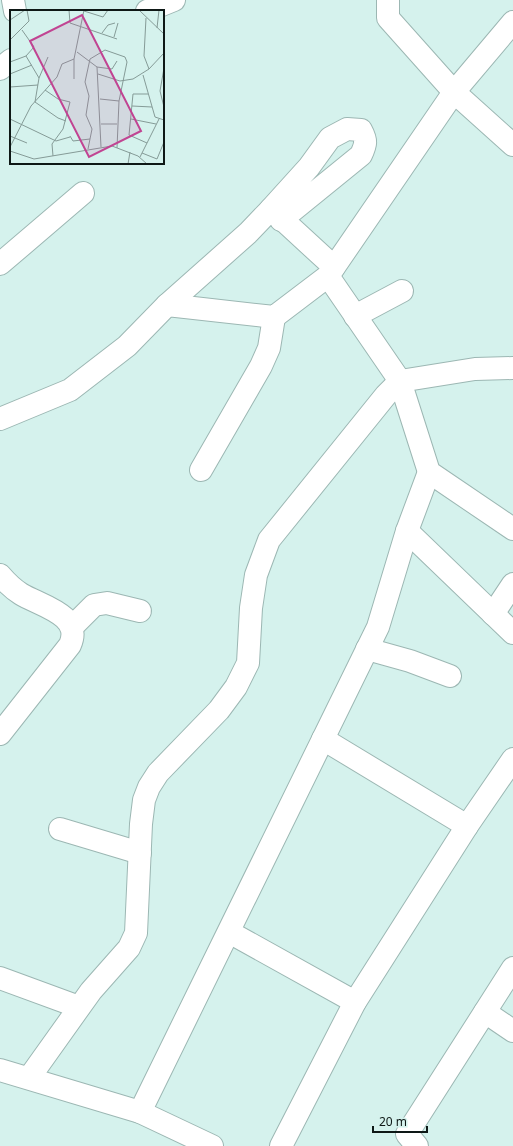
<svg xmlns="http://www.w3.org/2000/svg" width="513" height="1146" viewBox="0 0 513 1146" font-family="'Noto Sans',sans-serif">
<rect width="100%" height="100%" fill="#d5f2ed"/>
<g fill="none" stroke-linecap="round" stroke-linejoin="round">
<!-- minor casing -->
<g stroke="#9cb7b3" stroke-width="24">
<g id="minor">
<path d="M13 0 15 11"/>
<path d="M388 0V18L454 92 513 145"/>
<path d="M147 11 174 0"/>
<path d="M0 69 11 60"/>
<path d="M271 209 309 167 330 138 347 129 361 130C367 141 366 144 361 155L281 220"/>
<path d="M0 264 83 193"/>
<path d="M328 276 400 381 429 472 513 529"/>
<path d="M167 305 248 233 271 209 334 267"/>
<path d="M355 316 402 291"/>
<path d="M0 419 70 390 127 346 167 305 274 317 328 276 454 92 513 22"/>
<path d="M201 470 261 366 269 348 274 317"/>
<path d="M407 531 513 633"/>
<path d="M0 575C6 582 13 589 21 594 41 606 83 615 70 645L0 734"/>
<path d="M493 614 513 584"/>
<path d="M72 627 94 605 107 603 140 611"/>
<path d="M367 649 410 661 450 676"/>
<path d="M323 739 467 826"/>
<path d="M60 829 140 853"/>
<path d="M229 932 355 1002"/>
<path d="M0 978 79 1007"/>
<path d="M485 1012 513 1031"/>
<path d="M0 1070 140 1112 212 1146"/>
<path d="M29 1078 91 991 129 948 136 933 141 824 144 800 149 787 158 773 219 710 236 687 248 663 251 608 256 575 269 540 386 395 400 381 475 369 513 368"/>
<path d="M140 1112 378 627 407 531 429 472"/>
<path d="M281 1146 355 1002 467 826 513 759"/>
<path d="M417 1146 407 1134 513 968"/>
</g>
</g>
<!-- minor -->
<use href="#minor" stroke="#fff" stroke-width="22"/>
</g>
<!-- overview -->
<g transform="translate(10 10)">
<rect width="154" height="154" fill="#d5f2ed"/>
<path fill="none" stroke="#859b97" stroke-width="1" d="M59 0 60 13 107 29M129 0 154 24M74 1 93 7 98 0M0 10 15 0M147 18 149 0M92 23 98 15 105 13M104 27 108 13M0 30 19 11 17 0M67 42 87 57 102 59 107 51M16 46 29 68M38 47 29 68 25 92 48 108 56 111M64 49V69M0 52 16 46 24 37 12 20M87 57 91 137M154 58 150 81 154 97M139 59 154 43M0 64 22 55M88 64 110 71 123 69 139 59 134 46 136 8M133 65 145 107 154 110M0 77 28 75M35 80 48 89 60 92 53 119 42 134 43 146M90 89 109 91M122 96 142 97M0 109 46 131 60 127M121 109 146 114M91 114H107M0 126 17 133M60 126 63 131 80 129M137 133 119 125 123 84H138M0 137 21 96 47 67 52 54 64 49 74 0M78 139 82 119 76 105 79 86 75 72 80 49 95 40 115 47 117 52 109 91 107 138M0 141 24 149 102 136 128 146 137 154M132 143 147 149 154 132M130 147 149 109M87 154H110M118 154 120 142"/>
<path fill="#c14492" fill-opacity="0.15" stroke="#c14492" stroke-width="2" d="M72 5 131 121 79 147 20 31Z"/>
<rect width="154" height="154" fill="none" stroke="#0e1816" stroke-width="2"/>
</g>
<!-- scale -->
<path d="M373 1126v6h54v-6" fill="none" stroke="#0e1816" stroke-width="2"/>
<text x="379" y="1126" font-size="12" fill="#0e1816" stroke="#d5f2ed" stroke-width="3" paint-order="stroke">20 m</text>
</svg>
